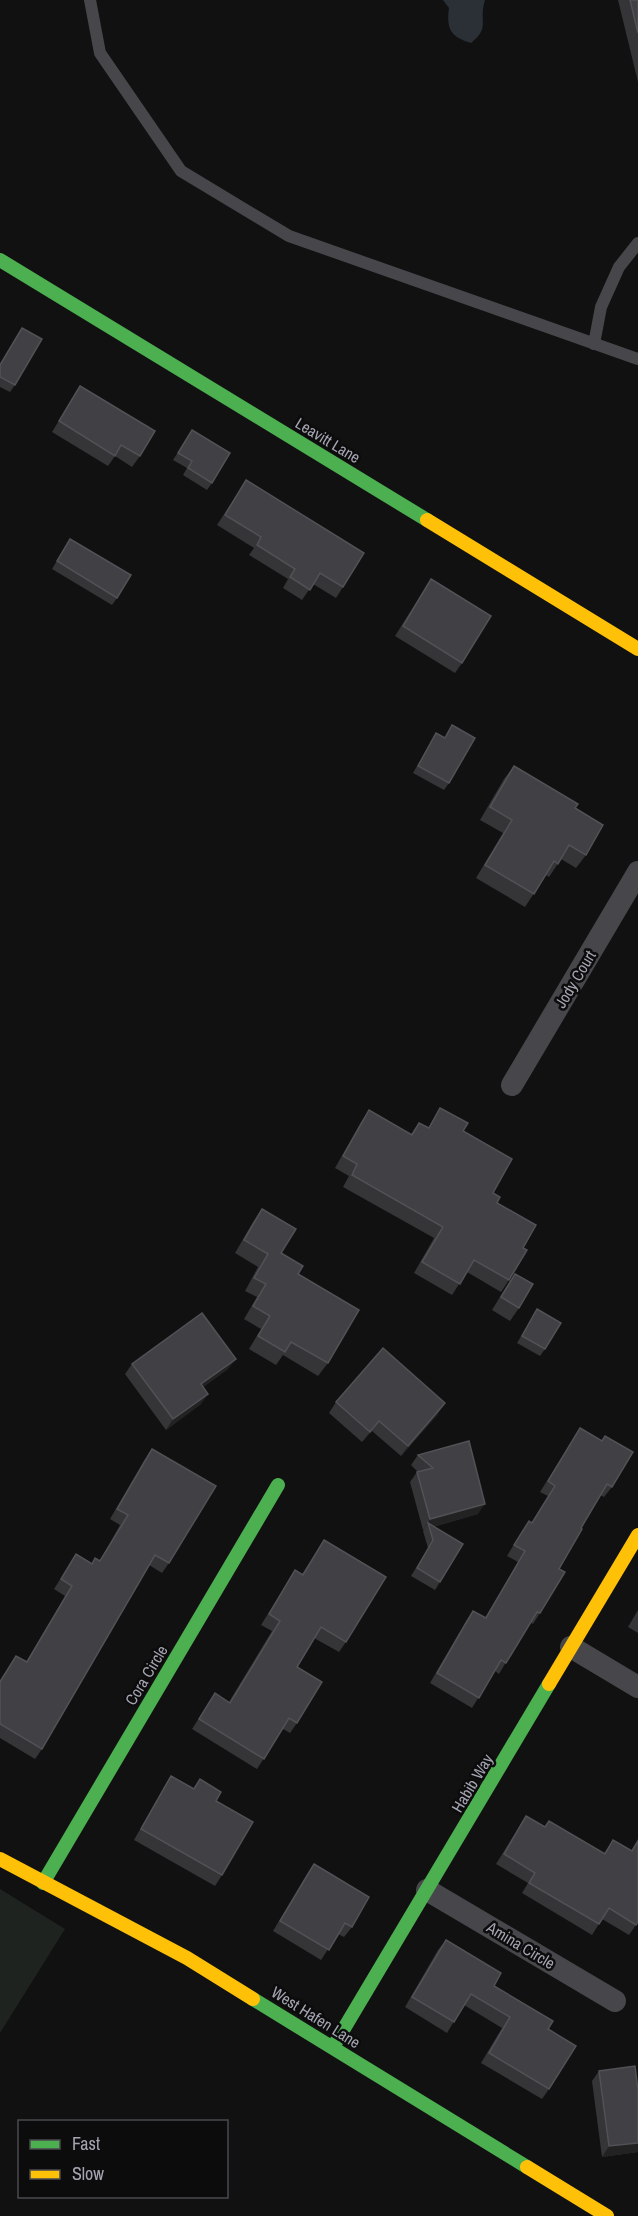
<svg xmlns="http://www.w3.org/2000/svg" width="638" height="2216" viewBox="0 0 638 2216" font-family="'Archivo Narrow',sans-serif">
<rect width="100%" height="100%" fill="#111112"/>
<!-- green -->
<path fill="#1e231f" d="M0 1889 65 1929 0 2033Z"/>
<!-- water -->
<path fill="#2b3037" d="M443 0H485C478 21 491 27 471 43 451 37 446 29 449 8Z"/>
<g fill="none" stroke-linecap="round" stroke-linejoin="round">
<!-- lane -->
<g stroke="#47474b" stroke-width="12">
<path d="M90 0 100 53 181 171 289 236 638 359"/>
<path d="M594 344 601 307 619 267 638 243"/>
</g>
<!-- street -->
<g stroke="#47474b" stroke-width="22">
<path d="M512 1085 638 872"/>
<path d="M571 1647 638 1687"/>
<path d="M427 1890 615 2001"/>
</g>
<!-- fast -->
<g stroke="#4caf50" stroke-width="14">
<path d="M0 260 427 520"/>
<path d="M43 1883 278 1485"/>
<path d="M253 1999 527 2167"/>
<path d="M333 2047 549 1684"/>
</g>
<!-- slow -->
<g stroke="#ffc107" stroke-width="14">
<path d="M427 520 638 649"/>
<path d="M549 1684 638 1535"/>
<path d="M0 1859 187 1958 253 1999"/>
<path d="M527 2167 607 2216"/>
</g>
</g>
<!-- wall -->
<g fill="#353538">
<path d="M618 0H638V82Z"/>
<path d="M22 328 15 385 10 392 0 387V364Z"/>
<path d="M80 386 140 456 132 467 115 456 108 466 52 432Z"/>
<path d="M192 430 212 483 207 490 183 475 187 468 173 460Z"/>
<path d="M246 480 343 587 336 598 313 584 302 600 283 588 288 579 249 555 254 548 217 525Z"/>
<path d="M70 539 117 598 112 605 52 569Z"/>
<path d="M431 579 462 663 455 673 395 636Z"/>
<path d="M452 725 449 783 444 790 413 773 436 733 444 738Z"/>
<path d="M514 766 575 808 586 855 576 868 561 859 549 877 546 875 525 907 476 878 503 833 480 820 504 779Z"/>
<path d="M440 1108 463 1131 493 1193 497 1203 523 1248 509 1280 501 1292 467 1272 452 1295 414 1273 434 1238 343 1187 349 1176 335 1168 361 1122 369 1110 411 1134 419 1123 428 1128Z"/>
<path d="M262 1209 281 1253 298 1274 328 1363 318 1376 283 1355 276 1365 249 1349 261 1329 244 1319 257 1297 245 1291 258 1267 235 1253 253 1222Z"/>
<path d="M515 1274 519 1308 510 1321 492 1310 506 1287Z"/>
<path d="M537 1309 545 1349 540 1356 517 1343Z"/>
<path d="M132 1364 228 1369 203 1387 201 1404 166 1430 125 1374Z"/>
<path d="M336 1402 438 1414 401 1456 372 1431 362 1442 329 1413Z"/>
<path d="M580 1428 602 1441 605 1436 612 1487 604 1497 600 1495 581 1528 559 1569 540 1613 533 1624 530 1622 499 1674 495 1671 472 1708 430 1683 466 1621 473 1611 485 1618 518 1562 507 1556 522 1531 529 1521 532 1522 548 1496 540 1492Z"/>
<path d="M469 1441 478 1514 433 1527 440 1582 435 1590 411 1576 428 1548 423 1531 424 1529 423 1530 410 1482 417 1472H418L411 1465 418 1455Z"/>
<path d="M152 1449 169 1563 162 1573 149 1565 42 1749 35 1759 0 1738V1680L16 1656 26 1662 65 1596 54 1589 76 1554 92 1563 95 1558 100 1561 120 1525 110 1519 145 1459Z"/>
<path d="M324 1540 346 1642 339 1652 314 1638 297 1667V1723L290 1733 283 1729 257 1769 192 1729 215 1693 229 1702 272 1631 261 1625 295 1570 302 1574Z"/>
<path d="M638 1610V1633L628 1627Z"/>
<path d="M171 1776 193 1789 200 1779 216 1801 222 1875 215 1886 134 1840 164 1787Z"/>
<path d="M526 1816 545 1827 604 1853 613 1840 631 1851 638 1839V1922L629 1935 602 1919 592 1935 522 1893 528 1883 496 1864Z"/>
<path d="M314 1864 352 1927 344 1937 338 1934 321 1960 273 1931 307 1874Z"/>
<path d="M446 1940 494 1986 548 2029 549 2089 542 2099 481 2063 502 2028 464 2005 447 2033 405 2007 438 1950Z"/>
<path d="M599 2071 638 2090V2152L602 2157 592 2081Z"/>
</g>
<!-- shaded-wall -->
<g fill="#222223">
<path d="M236 1359 228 1369 194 1394 201 1384Z"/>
<path d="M208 1394 201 1404 166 1430 173 1419Z"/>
<path d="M445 1403 438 1414 401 1456 408 1446Z"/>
<path d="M379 1421 372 1431 362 1442 370 1432Z"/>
<path d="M485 1504 478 1514 429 1528 428 1523 423 1530 430 1519Z"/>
<path d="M638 2143V2152L602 2157 609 2146Z"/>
</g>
<!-- building -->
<g fill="#414145" stroke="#515156" stroke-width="1.5">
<path d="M630 0H638V33Z"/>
<path d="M22 328 42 339 15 385 0 377V365Z"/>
<path d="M80 386 155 431 140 456 121 445 115 456 59 421Z"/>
<path d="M192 430 230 453 212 483 188 468 192 461 178 453Z"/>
<path d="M246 480 364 553 343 587 320 573 310 590 290 577 295 569 257 545 261 537 225 515Z"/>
<path d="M70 539 131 575 117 598 57 561Z"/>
<path d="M431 579 491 616 462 663 403 626Z"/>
<path d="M452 725 475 738 449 783 418 766 436 733 445 738Z"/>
<path d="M514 766 578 804 575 808 603 825 586 855 569 845 558 864 554 861 534 894 485 865 512 820 490 807Z"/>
<path d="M440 1108 468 1123 463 1131 512 1159 493 1193 500 1197 497 1203 536 1225 523 1248 527 1250 509 1280 474 1260 460 1284 422 1262 443 1227 352 1175 357 1164 343 1156 369 1110 412 1135 419 1123 429 1128Z"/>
<path d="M262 1209 296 1229 281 1253 303 1266 298 1274 359 1310 328 1363 291 1342 285 1352 258 1336 270 1316 253 1306 266 1284 254 1278 268 1254 244 1240Z"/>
<path d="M515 1274 533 1284 519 1308 501 1297Z"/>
<path d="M537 1309 561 1323 545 1349 522 1336Z"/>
<path d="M202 1313 236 1359 201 1384 208 1394 173 1419 132 1364Z"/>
<path d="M383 1348 445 1403 408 1446 379 1421 370 1432 336 1402Z"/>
<path d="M580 1428 602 1441 605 1436 633 1452 612 1487 607 1484 581 1528 582 1529 559 1569 565 1572 540 1613 537 1612 506 1663 501 1660 479 1698 437 1673 473 1611 486 1618 525 1551 514 1545 529 1521 532 1523 555 1486 548 1481Z"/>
<path d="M469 1441 485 1504 430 1519 417 1472 433 1468 418 1455Z"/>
<path d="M152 1449 216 1486 169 1563 155 1555 42 1749 0 1724V1682L16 1656 27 1662 72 1586 61 1579 76 1554 92 1564 95 1558 100 1561 128 1515 117 1509Z"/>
<path d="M428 1523 463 1544 440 1582 417 1568 433 1540Z"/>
<path d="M324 1540 386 1577 346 1642 321 1627 297 1667 322 1682 297 1723 289 1718 264 1759 199 1719 215 1693 230 1703 280 1621 269 1614 295 1570 303 1575Z"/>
<path d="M171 1776 194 1789 200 1779 221 1792 216 1801 253 1822 222 1875 141 1829Z"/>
<path d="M526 1816 545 1827 549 1821 605 1854 613 1840 632 1851 638 1841V1922L636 1925 609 1908 599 1924 529 1883 535 1873 504 1854Z"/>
<path d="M314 1864 369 1897 352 1927 345 1923 329 1950 280 1921Z"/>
<path d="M446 1940 501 1973 494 1986 553 2021 548 2029 576 2046 549 2089 489 2053 510 2017 471 1994 454 2022 412 1997Z"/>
<path d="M635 2066 638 2090V2143L609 2146 599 2071Z"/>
</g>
<g text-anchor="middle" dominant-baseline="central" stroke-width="5" stroke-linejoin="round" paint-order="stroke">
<!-- street labels -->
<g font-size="16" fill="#a4a5b1" stroke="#0c0c0d">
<text transform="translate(328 440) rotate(31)">Leavitt Lane</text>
<text transform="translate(575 979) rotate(-59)">Jody Court</text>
<text transform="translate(146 1675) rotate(-59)">Cora Circle</text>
<text transform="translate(472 1783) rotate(-59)">Habib Way</text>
<text transform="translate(521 1945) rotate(31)">Amina Circle</text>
<text transform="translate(316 2017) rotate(32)">West Hafen Lane</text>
</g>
</g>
<!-- legend -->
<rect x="18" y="2120" width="210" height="78" fill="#0c0c0d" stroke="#49494f" stroke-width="1.5"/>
<rect x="30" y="2140" width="30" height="9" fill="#4caf50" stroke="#49494f" stroke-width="1.5"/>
<text x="72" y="2150" font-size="18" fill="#a4a5b1">Fast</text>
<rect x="30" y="2170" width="30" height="9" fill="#ffc107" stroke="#49494f" stroke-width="1.5"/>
<text x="72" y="2180" font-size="18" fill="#a4a5b1">Slow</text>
</svg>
